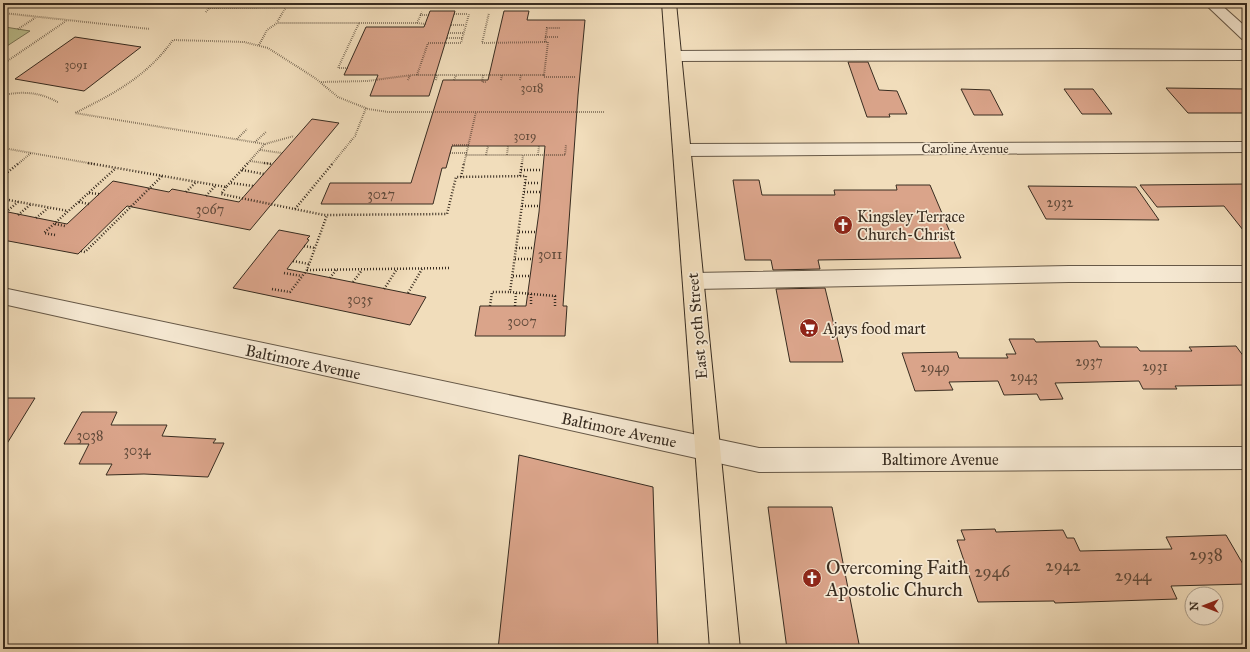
<svg xmlns="http://www.w3.org/2000/svg" width="1250" height="652" viewBox="0 0 1250 652" font-family="'IM FELL Great Primer',serif">
<rect width="100%" height="100%" fill="#f1ddbb"/>
<filter id="stains"><feTurbulence type="fractalNoise" baseFrequency=".005" numOctaves="4"/><feColorMatrix values="0 0 0 0 .2 0 0 0 0 .09 0 0 0 0 .02 0 0 0 .5 -.17"/></filter>
<radialGradient id="worn" r=".72"><stop offset=".6" stop-color="#630" stop-opacity="0"/><stop offset="1" stop-color="#630" stop-opacity=".3"/></radialGradient>
<!-- green -->
<path fill="#bcc08f" stroke="#7a7658" d="M3 23 7 24 5 27 30 31 7 46H3Z"/>
<!-- building -->
<g fill="#daa48a" stroke="#382c20">
<path d="M430 11H455L429 96H370L378 75H344L366 27H424Z"/>
<path d="M504 11H529L527 20H585L578 95 563 306H567L565 336H475L480 306H526L539 212 545 146H452L446 168H442L433 204H321L330 183H411L443 80H488Z"/>
<path d="M75 37 141 47 84 91 15 79Z"/>
<path d="M848 62H868L879 90 897 91 907 114H889L890 117H867Z"/>
<path d="M1166 88 1247 89V113H1188Z"/>
<path d="M961 89 990 90 1003 115H974Z"/>
<path d="M1064 89H1093L1112 114H1082Z"/>
<path d="M312 119 339 123 250 230 127 206 78 254 3 240V211L67 224 113 181 169 192 172 189 239 202Z"/>
<path d="M733 180H759L762 195H835L834 190H897L896 185H930L961 258 818 260 820 269 773 270 771 260H745Z"/>
<path d="M1247 184V235L1224 206 1157 207 1140 185Z"/>
<path d="M1028 186 1136 187 1159 220 1046 219Z"/>
<path d="M279 230 310 236 307 239 309 240 287 269 426 297 410 325 233 288Z"/>
<path d="M825 288 843 362H790L776 289Z"/>
<path d="M1009 339H1034L1036 342 1097 341 1100 347H1137L1140 351H1192L1189 347 1236 346 1247 361V385L1175 386 1177 389H1143L1139 381 1055 383 1063 399 1040 400 1037 394 1004 395 998 381 949 382 953 390 915 391 902 353 957 352 959 358H1008L1006 354H1016Z"/>
<path d="M3 398H35L3 450Z"/>
<path d="M82 412H117L111 425H167L162 436 216 439 213 443H224L208 477 144 474 106 475 112 464H79L89 444H64Z"/>
<path d="M519 455 653 487 658 649H498Z"/>
<path d="M768 507H832L860 649H787Z"/>
<path d="M995 529 996 532 1063 530 1067 538H1074L1080 551 1172 549 1166 537 1226 535 1247 571V584L1171 586 1177 599 1055 603 1054 601 978 602 957 540H965L961 530Z"/>
</g>
<g fill="none" stroke-linecap="round" stroke-linejoin="round">
<!-- minor casing -->
<g stroke="#665847" stroke-width="2">
<g id="minor">
<path d="M1204 3H1219L1247 28V40L1242 39Z"/>
<path d="M1081 49 1247 50V60L674 61 669 59 666 56 669 53 674 51Z"/>
<path d="M1247 142V152L683 156 677 154 674 150 677 146 683 144Z"/>
<path d="M1069 266H1247V282H1069L693 289 686 287 683 281 686 275 693 273Z"/>
<path d="M3 288 759 448 1247 447V469L759 472 3 304Z"/>
</g>
</g>
<!-- major casing -->
<g stroke="#382c20" stroke-width="2">
<path id="major" d="M662 3H676L740 649H710Z"/>
</g>
<!-- path-far1 -->
<g stroke="#382c20" stroke-width="2" stroke-dasharray="0.5 1.5" stroke-linecap="butt">
<path d="M206 12 209 8 286 7 277 22"/>
<path d="M3 13 150 29"/>
<path d="M454 14H468"/>
<path d="M420 15H429"/>
<path d="M359 23H417L422 12"/>
<path d="M417 23 426 24"/>
<path d="M451 25H465"/>
<path d="M18 29 35 18"/>
<path d="M448 33H463"/>
<path d="M545 37H559"/>
<path d="M447 38H462"/>
<path d="M545 42 547 28H560"/>
<path d="M259 45 267 30 277 23H359L338 68H348"/>
<path d="M3 64 66 21"/>
<path d="M417 75 428 43H461L469 14"/>
<path d="M483 75 482 82H486"/>
<path d="M544 75V77H575"/>
<path d="M408 80 410 75"/>
<path d="M436 80 437 75"/>
<path d="M454 80 456 75"/>
<path d="M501 80 502 75"/>
<path d="M520 80 521 75"/>
<path d="M321 82 367 81 412 75H544L548 42 482 43 489 13"/>
<path d="M3 95C23 91 41 92 59 103"/>
<path d="M237 139 247 129"/>
<path d="M255 142 266 132"/>
<path d="M265 144 294 136"/>
<path d="M452 145H469"/>
<path d="M3 148 94 164"/>
<path d="M260 150 282 153"/>
<path d="M450 153H467"/>
<path d="M466 155 476 112"/>
<path d="M486 155 488 146"/>
<path d="M507 155 508 146"/>
<path d="M538 155 539 146"/>
<path d="M250 161 271 164"/>
<path d="M18 164 31 153"/>
<path d="M247 164 265 144 75 113C115 93 146 77 173 40L244 42 268 48 315 78 338 97 368 109 388 112H605"/>
<path d="M332 164 355 136 366 108"/>
<path d="M464 164 466 155H523"/>
<path d="M522 164 523 155H565L566 145"/>
</g>
<!-- path -->
<g stroke="#382c20" stroke-width="2.5" stroke-dasharray="1 2" stroke-linecap="butt">
<path d="M88 163 226 187 248 163"/>
<path d="M264 163 272 164"/>
<path d="M242 170 264 174"/>
<path d="M521 170H542"/>
<path d="M3 176 19 163"/>
<path d="M520 176 522 163"/>
<path d="M461 177 464 163"/>
<path d="M231 183 253 186"/>
<path d="M525 183H540"/>
<path d="M226 187 221 194 324 215 447 214 456 177 526 176 510 292 555 296V306"/>
<path d="M186 192 196 182"/>
<path d="M524 192H540"/>
<path d="M89 193 99 194"/>
<path d="M206 196 215 186"/>
<path d="M3 199 68 211"/>
<path d="M79 202 89 204"/>
<path d="M522 206H538"/>
<path d="M295 209 333 163"/>
<path d="M6 212 18 202"/>
<path d="M18 215 31 204"/>
<path d="M36 218 48 208"/>
<path d="M55 224 65 226"/>
<path d="M519 232H536"/>
<path d="M55 235 44 233 116 168"/>
<path d="M304 246 315 248"/>
<path d="M516 248H534"/>
<path d="M81 251 85 252 162 176"/>
<path d="M515 259H532"/>
<path d="M293 261 309 264"/>
<path d="M307 270 451 268"/>
<path d="M284 273 302 276"/>
<path d="M513 276H530"/>
<path d="M330 278 336 270"/>
<path d="M353 282 362 270"/>
<path d="M272 289 290 292 307 270 327 215"/>
<path d="M384 289 397 269"/>
<path d="M408 293 422 269"/>
<path d="M531 294V306"/>
<path d="M490 306 492 292H510"/>
<path d="M515 306 516 293"/>
<path d="M3 348V350"/>
</g>
<!-- minor -->
<use href="#minor" fill="#f6e9d3" fill-rule="evenodd"/>
<!-- major -->
<use href="#major" fill="#f1ddbb" fill-rule="evenodd"/>
</g>
<!-- icons -->
<defs>
<g id="church-disc" transform="scale(1)"><circle r="9.5" fill="#8f2418" stroke="#f6e9d3"/><path d="M-1.2-6h2.4v3.5h3.3v2.4h-3.3V6h-2.4V-.1h-3.3v-2.4h3.3Z" fill="#fff"/></g>
<g id="supermarket-disc" transform="scale(1)"><circle r="9.5" fill="#8f2418" stroke="#f6e9d3"/><path d="M-6-5.5h2.5l.6 2H6L4.5 2H-2.5L-4.4-4H-6ZM-1.5 3.2a1.3 1.3 0 1 0 .1 0ZM3 3.2a1.3 1.3 0 1 0 .1 0Z" fill="#fff"/></g>
</defs>
<g fill-rule="evenodd">
<use href="#church-disc" x="843" y="225"/>
<use href="#supermarket-disc" x="809" y="328"/>
<use href="#church-disc" x="812" y="578"/>
</g>
<g text-anchor="middle" dominant-baseline="central" stroke-width="3.5" stroke-linejoin="round" paint-order="stroke">
<!-- far-number labels -->
<g font-size="12" fill="#604a3a">
<text x="76" y="65">3091</text>
<text x="532" y="88">3018</text>
<text x="525" y="136">3019</text>
</g>
<!-- far-street labels -->
<g font-size="13" fill="#382c20" stroke="#f6e9d3">
<text x="965" y="149">Caroline Avenue</text>
</g>
<!-- number labels -->
<g font-size="14" fill="#604a3a">
<text x="381" y="194">3027</text>
<text x="1060" y="202">2932</text>
<text x="210" y="209">3067</text>
<text x="550" y="254">3011</text>
<text x="360" y="299">3035</text>
<text x="522" y="321">3007</text>
<text x="1089" y="361">2937</text>
<text x="1155" y="366">2931</text>
<text x="935" y="367">2949</text>
<text x="1024" y="376">2943</text>
<text x="90" y="435">3038</text>
<text x="137" y="450">3034</text>
</g>
<!-- poi labels -->
<g font-size="16" fill="#382c20" stroke="#f6e9d3" text-anchor="start">
<text x="857" y="216">Kingsley Terrace<tspan x="857" dy="18">Church-Christ</tspan></text>
<text x="823" y="328">Ajays food mart</text>
</g>
<!-- street labels -->
<g font-size="16" fill="#382c20" stroke="#f6e9d3">
<text transform="translate(697 326) rotate(-95)">East 30th Street</text>
<text transform="translate(303 362) rotate(12)">Baltimore Avenue</text>
<text transform="translate(619 430) rotate(12)">Baltimore Avenue</text>
<text x="940" y="459">Baltimore Avenue</text>
</g>
<!-- near-number labels -->
<g font-size="17" fill="#604a3a">
<text x="1206" y="554">2938</text>
<text x="1063" y="565">2942</text>
<text x="992" y="571">2946</text>
<text x="1133" y="575">2944</text>
</g>
<!-- near-poi labels -->
<g font-size="19" fill="#382c20" stroke="#f6e9d3" text-anchor="start">
<text x="826" y="567">Overcoming Faith<tspan x="826" dy="22">Apostolic Church</tspan></text>
</g>
</g>
<!-- margin -->
<rect width="1250" height="652" fill="none" stroke="#f1ddbb" stroke-width="16"/>
<rect x="4" y="4" width="1242" height="644" fill="none" stroke="#382c20" stroke-width="2"/>
<rect x="8" y="8" width="1234" height="636" fill="none" stroke="#382c20"/>
<!-- north arrow -->
<g transform="translate(1204 606) rotate(270)"><circle r="19" fill="#f6e9d3" stroke="#aa9d8b"/>
<path d="M0-3L7 15L0 10L-7 15Z" fill="#8f2418"/>
<text y="-6" font-size="11" font-weight="bold" text-anchor="middle" fill="#382c20">N</text>
</g>
<rect width="100%" height="100%" filter="url(#stains)"/>
<rect width="100%" height="100%" fill="url(#worn)"/>
</svg>
